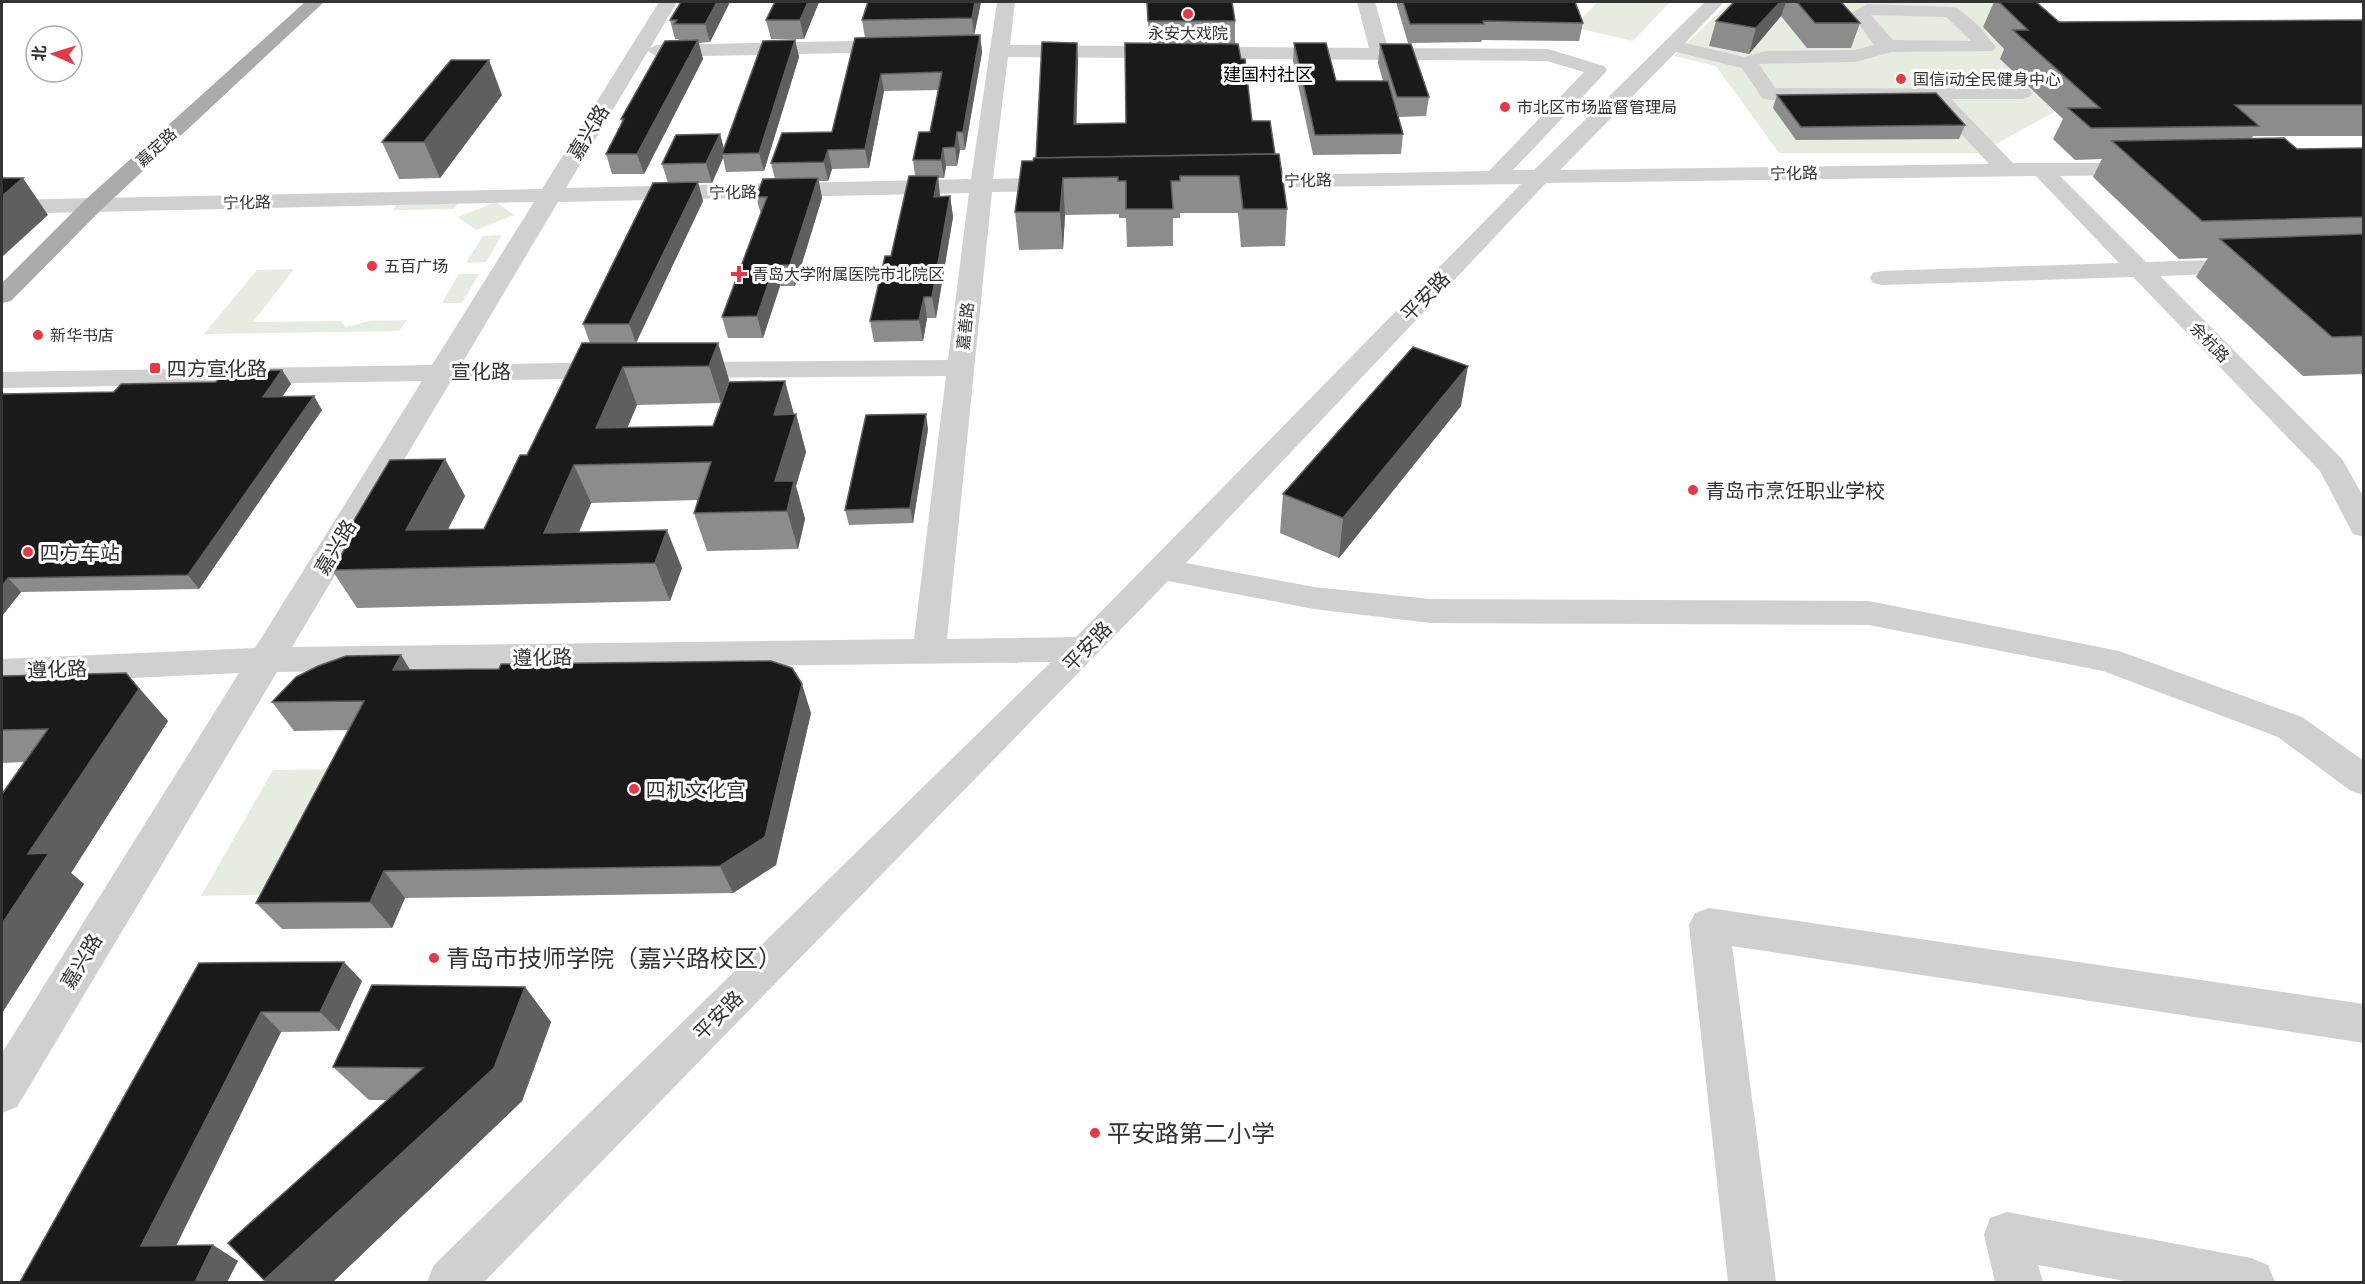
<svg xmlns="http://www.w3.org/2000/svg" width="2365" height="1284" viewBox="0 0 2365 1284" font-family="Ubuntu,'Noto Sans SC',sans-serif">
<rect width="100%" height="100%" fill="#fff"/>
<!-- green -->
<g fill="#e6ecdf">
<path d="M1598 2H1670L1633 41 1573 27Z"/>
<path d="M1730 2H1994L2090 92 1980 153H1779L1716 66 1674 56Z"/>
<path d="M496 202 514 215 476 230 458 217Z"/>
<path d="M458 203 454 209 393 210 397 204Z"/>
<path d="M502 235 486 262 466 263 483 236Z"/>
<path d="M294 269 253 322 341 321 346 327 369 321 407 320 399 331 204 334 257 270Z"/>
<path d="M459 274H479L462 303H442Z"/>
<path d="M351 769 285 894 201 896 273 770Z"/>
</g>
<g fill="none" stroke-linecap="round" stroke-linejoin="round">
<!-- minor -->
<g fill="#d0d0d0" fill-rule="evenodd">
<path d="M659 2H677L650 48 657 45 899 40 908 46 899 52 657 57 648 51 566 188 971 179 997 2H1015L1010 45 1369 48 1357 2H1375L1388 48 1548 49 1604 66 1607 70 1604 74 1513 170H1534L1705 2H1724L1685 43 1744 57 1767 51 1855 50 1874 45 1851 13 1867 4 1951 7 1957 8 1978 25 1996 47 1993 51 1891 52 1856 62 1759 64 1775 88 2029 89 2032 93 2029 97 2022 99H1951L2013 163H2151L2154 168 2151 173 2143 175 2060 176 2146 262 2246 259 2255 261 2258 266 2255 271 2246 273 2160 276 2342 459 2364 498V537L2353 534 2320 471 2133 277 1882 285 1873 283 1870 278 1873 273 1882 271 2119 263 2036 176 1546 183 1186 563 1314 587 1430 599 1869 601 2119 651 2302 717 2364 761V795L2351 791 2278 737 2103 671 1869 625 1430 623 1314 609 1168 581 484 1282H427L434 1265 1051 662 277 672 17 1107 2 1113V1053L239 673 2 684V659L255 648 422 381 2 388V372L432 365 534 202 2 214V200L542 189ZM1871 15 1946 17 1971 41 1893 40ZM1676 52 1742 68 1762 98 1769 100 1929 99 1989 164 1560 170ZM1008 57 1547 61 1584 72 1489 171 1229 176 1226 181 1229 186 1237 188 1521 184 1076 637 947 639 992 192 1063 191 1071 189 1074 184 1071 179 1063 177 993 179ZM969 193 948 360 681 362 672 364 668 370 672 376 681 378 946 376 914 639 292 647 451 381 615 378 624 376 628 370 624 364 615 362 461 365 558 202Z"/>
<path d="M1709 908 2364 1004V1043L1732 946 1776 1282H1728L1689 925 1695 913Z"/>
<path d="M2007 1212 2251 1258 2268 1265 2275 1282H2130L2038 1265 2043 1282H1995L1984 1235 1990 1218Z"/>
</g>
<!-- major -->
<path fill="#ababab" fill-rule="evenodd" d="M305 2H324L101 210 11 301 2 303V283L85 200Z"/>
</g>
<!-- wall -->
<g fill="#8c8c8c">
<path d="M730 2 710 42 698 43 703 59 644 174H612L606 154 622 123 621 119 679 40 678 39H675L670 20Z"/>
<path d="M819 2 804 39H771L766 20Z"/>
<path d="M981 2 974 35H980L982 52 965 150H960L957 166H946L944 178H938L940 197 950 196 953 217 936 318H927L923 341 874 342 870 321 891 256 915 176 913 160 930 132 938 90 884 91 869 168 832 169 828 181H819L822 198 795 286H780L763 338H728L722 317 761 214 756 197 775 179 771 163 832 132 865 38 862 20Z"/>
<path d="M1147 2H1232L1235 21V44L1252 121 1275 154 1287 209 1285 246 1241 247 1238 213H1180V218H1173V246L1127 247 1126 218H1119V214L1065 215 1063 249 1019 250 1015 212 1033 161 1037 158 1077 43 1078 60 1076 124 1126 123 1149 43Z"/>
<path d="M1396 2H1575L1583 23 1579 41 1482 40 1481 42 1408 43Z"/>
<path d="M1734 2H1841L1860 23 1851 48H1807L1781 16 1749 54 1709 46 1716 21Z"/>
<path d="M1994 2H2036L2059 22 2364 20V136H2253L2251 139 2297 149 2364 148V374L2303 376 2196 277 2208 258 2179 259 2093 177 2102 159 2075 160 2053 139 2063 119 2000 59 2004 49 1983 27Z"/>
<path d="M795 40 799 57 764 171 726 172 723 158 712 183H698L703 201 636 343H718L729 380 721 403 637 405 627 428 713 426 796 414 806 452 796 486 805 519 798 549 707 551 694 513 698 500 591 503 579 532 682 568 670 601 357 608 332 570 345 548 341 542 445 459 465 496 448 529H484L590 343 583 324 668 183 662 164 720 134 724 149Z"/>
<path d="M1294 43 1336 81H1383L1378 63 1380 44 1429 97 1426 116 1398 117 1403 134 1401 154 1313 155 1293 61Z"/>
<path d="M502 95 440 178 399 179 382 142Z"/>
<path d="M1777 95 1965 125 1959 139 1796 140 1773 108Z"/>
<path d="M282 370 291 384 282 397 322 410 199 589 21 592 2 616V394L114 392 216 382Z"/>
<path d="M1461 406 1339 558 1280 533 1283 494Z"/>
<path d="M928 429 913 523 849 525 845 510Z"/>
<path d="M410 670 811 713 776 865 733 893 405 898 392 928 282 929 256 903 349 730 294 731 272 702Z"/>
<path d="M2 676 168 721 71 873 84 884 2 1013V794L24 762 2 763Z"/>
<path d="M199 963 362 981 339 1031 281 1032 176 1246 238 1261 227 1282H20Z"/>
<path d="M525 987 551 1022 522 1101 333 1282H268L264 1280 387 1100H369L333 1067Z"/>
</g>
<!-- shaded-wall -->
<g fill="#5f5f5f">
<path d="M717 2H730L710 42 705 24Z"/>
<path d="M808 2H819L804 39 800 20Z"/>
<path d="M975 2H981L974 36 972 18Z"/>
<path d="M1780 2H1786L1781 16 1749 54 1756 28Z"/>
<path d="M980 35 982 52 965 150 963 132Z"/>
<path d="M698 40 703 59 644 174 637 154Z"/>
<path d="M795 40 799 57 764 171 759 153Z"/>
<path d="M1077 43 1078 60 1076 142 1074 124Z"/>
<path d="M489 60 502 95 440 178 424 142Z"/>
<path d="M881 74 884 91 869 168 865 149Z"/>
<path d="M957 132 960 150 957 166 955 147Z"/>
<path d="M720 134 725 153 722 154 723 158 712 183 706 163Z"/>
<path d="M943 148 946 166 944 178 941 160Z"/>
<path d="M828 150 832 169 828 181 824 162Z"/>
<path d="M938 176 940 196 937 217 934 197Z"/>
<path d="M23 178 48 215 2 257V196Z"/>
<path d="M818 178 822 198 795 286 790 265Z"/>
<path d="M1063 178 1065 215 1063 249 1060 212Z"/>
<path d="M698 182 703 201 636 343 629 324Z"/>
<path d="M950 196 953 217 936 318 932 297Z"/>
<path d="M775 265 780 286 763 338 757 316Z"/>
<path d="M924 297 927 318 923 341 919 320Z"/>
<path d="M718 343 729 380 721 403 709 366Z"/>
<path d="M1468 366 1461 406 1339 558 1343 518Z"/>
<path d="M623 367 637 405 612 464 596 428Z"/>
<path d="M282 370 291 384 272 411 263 397Z"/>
<path d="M785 381 795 418 796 414 806 452 796 486 805 519 798 549 787 511 775 481 774 415Z"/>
<path d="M314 396 322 410 199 589 188 575Z"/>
<path d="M926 414 928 429 913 523 910 508Z"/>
<path d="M445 459 465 496 428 568 406 530Z"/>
<path d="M574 465 591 503 565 565 544 533Z"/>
<path d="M667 530 682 568 670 601 655 563Z"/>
<path d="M8 578 21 592 2 616V586Z"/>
<path d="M401 655 419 684 393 670Z"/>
<path d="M126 673 168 721 71 873 84 884 2 1013V924L28 854Z"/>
<path d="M802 684 811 713 776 865 733 893 720 866Z"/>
<path d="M384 871 405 898 392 928 370 902Z"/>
<path d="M344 962 362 981 339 1031 320 1012Z"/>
<path d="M525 987 551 1022 522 1101 333 1282H268L264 1280Z"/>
<path d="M261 1012 281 1032 168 1262 141 1246Z"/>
<path d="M213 1245 238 1261 227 1282H195Z"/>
</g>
<!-- building -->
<g fill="#1a1a1a" stroke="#5f5f5f" stroke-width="1.5">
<path d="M681 2H717L705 24H674L677 20H670Z"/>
<path d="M775 2H808L800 20H766Z"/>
<path d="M868 2H975L972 18 862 20Z"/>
<path d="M1147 2H1232L1235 21H1148Z"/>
<path d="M1403 2H1575L1583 23 1483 21 1484 24H1410Z"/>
<path d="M1734 2H1780L1756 28 1716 21Z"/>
<path d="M1797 2H1841L1860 23H1815Z"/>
<path d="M1999 2H2036L2059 22 2364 20V105H2235L2259 126 2091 128 2068 108H2100L2013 30H2028Z"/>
<path d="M980 35 963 132H957L955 147 943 148 941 160H913L919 132H930L942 72 881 74 865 149 828 150 824 162 771 163 782 133 832 132 855 38Z"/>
<path d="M698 40 637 154H606L624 119H621L665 41Z"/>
<path d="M795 40 759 153 722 154 763 41Z"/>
<path d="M1042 42 1077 43 1074 124 1126 123 1125 43 1238 44 1241 59H1245L1252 121H1270L1275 154 1036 158Z"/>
<path d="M1294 43H1326L1336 81H1388L1403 134 1315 135Z"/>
<path d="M1380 44H1411L1429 97H1397Z"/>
<path d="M451 60H489L424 142H382Z"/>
<path d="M1936 93 1965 125 1801 127 1777 95Z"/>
<path d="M720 134 706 163 662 164 676 135Z"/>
<path d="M2284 138 2297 149 2364 148V217L2202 221 2112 141Z"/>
<path d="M1279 154 1287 209H1243L1239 176H1180V181H1171L1173 209H1126V181H1118V177L1063 178 1060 212H1015L1022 161H1033L1034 158Z"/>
<path d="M909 176H938L934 197 950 196 932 297H924L919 320 870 321 885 256H891Z"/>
<path d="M2 178H23L2 196Z"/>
<path d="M818 178 790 265H775L757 316 722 317 767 197H756L763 179Z"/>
<path d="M698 182 629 324H583L653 183Z"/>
<path d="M2364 234V336L2332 337 2220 239Z"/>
<path d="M582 343H718L709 366 623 367 596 428 713 426 729 382 785 381 774 415 796 414 775 481H794L787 511 694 513 711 462 574 465 544 533 667 530 655 563 332 570 349 542H341L390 460 445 459 406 530 484 529 520 455H527Z"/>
<path d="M1413 347 1468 366 1343 518 1283 494Z"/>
<path d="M282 370 263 397 314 396 188 575 8 578 2 586V394L114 392 121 384 216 382 224 371Z"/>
<path d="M926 414 910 508 845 510 866 415Z"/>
<path d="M401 655 393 670 499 669 501 664 771 661 792 668 802 684 765 837 720 866 384 871 370 902 256 903 364 701 272 702 296 677 318 666 346 656Z"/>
<path d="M126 673 139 689 28 854 49 853 2 924V794L48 729 2 730V676Z"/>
<path d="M344 962 320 1012H261L141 1246 213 1245 195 1282H20L199 963Z"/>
<path d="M372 985 525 987 494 1068 264 1280 228 1243 423 1068 333 1067Z"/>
</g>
<!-- markers -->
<g fill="#e63946" stroke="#fff" stroke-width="2">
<circle cx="1188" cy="14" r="6"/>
<circle cx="1901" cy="79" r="6"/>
<circle cx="1505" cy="107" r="6"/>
<circle cx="372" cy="266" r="6"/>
<path d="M736 265h6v6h6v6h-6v6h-6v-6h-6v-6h6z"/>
<circle cx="38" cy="335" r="6"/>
<rect x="149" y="362" width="12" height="12" rx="3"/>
<circle cx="1693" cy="490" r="6"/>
<circle cx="28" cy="552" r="6"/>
<circle cx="634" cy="789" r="6"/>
<circle cx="434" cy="958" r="6"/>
<circle cx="1095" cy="1133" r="6"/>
</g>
<g text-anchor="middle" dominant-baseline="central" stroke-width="6" stroke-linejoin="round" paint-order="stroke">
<!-- far-poi labels -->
<g font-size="16" fill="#333" stroke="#fff" text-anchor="start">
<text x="1188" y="33" text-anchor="middle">永安大戏院</text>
<text x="1913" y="79">国信i动全民健身中心</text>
<text x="1517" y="107">市北区市场监督管理局</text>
<text x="384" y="266">五百广场</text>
<text x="752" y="274">青岛大学附属医院市北院区</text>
<text x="50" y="335">新华书店</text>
</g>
<!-- far-street labels -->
<g font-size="16" fill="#333" stroke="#fff">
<text transform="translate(156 147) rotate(-43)">嘉定路</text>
<text transform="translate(1794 173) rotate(-1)">宁化路</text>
<text transform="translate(1308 180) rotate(-1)">宁化路</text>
<text transform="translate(733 192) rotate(-1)">宁化路</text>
<text transform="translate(247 202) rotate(-1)">宁化路</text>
<text transform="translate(965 326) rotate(-84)">嘉善路</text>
<text transform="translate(2210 342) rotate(46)">余杭路</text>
</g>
<!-- far-quarter labels -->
<g font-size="18" fill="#000" stroke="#fff">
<text x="1268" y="74">建国村社区</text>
</g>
<!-- street labels -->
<g font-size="20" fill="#333" stroke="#fff">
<text transform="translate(588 132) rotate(-59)">嘉兴路</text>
<text transform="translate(1425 296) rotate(-46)">平安路</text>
<text x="481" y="371">宣化路</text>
<text transform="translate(335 547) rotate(-59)">嘉兴路</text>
<text transform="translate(1087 646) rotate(-46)">平安路</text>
<text transform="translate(542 657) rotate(-1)">遵化路</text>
<text transform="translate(57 669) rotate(-2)">遵化路</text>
<text transform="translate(81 961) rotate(-59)">嘉兴路</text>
<text transform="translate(718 1015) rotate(-45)">平安路</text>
</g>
<!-- poi labels -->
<g font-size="20" fill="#333" stroke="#fff" text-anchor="start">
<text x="167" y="368">四方宣化路</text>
<text x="1705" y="490">青岛市烹饪职业学校</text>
<text x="40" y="552">四方车站</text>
<text x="646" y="789">四机文化宫</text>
</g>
<!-- near-poi labels -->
<g font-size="24" fill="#333" stroke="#fff" text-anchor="start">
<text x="446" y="958">青岛市技师学院（嘉兴路校区）</text>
<text x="1107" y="1133">平安路第二小学</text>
</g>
</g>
<!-- border -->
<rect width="2365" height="1284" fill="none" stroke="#333333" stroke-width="6"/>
<!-- north arrow -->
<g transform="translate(54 54) rotate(273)"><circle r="28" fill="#ffffff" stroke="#adadad" stroke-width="1.5"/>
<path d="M0-4.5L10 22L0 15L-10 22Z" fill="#e63946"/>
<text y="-9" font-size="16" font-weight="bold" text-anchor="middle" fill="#333333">北</text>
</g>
</svg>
